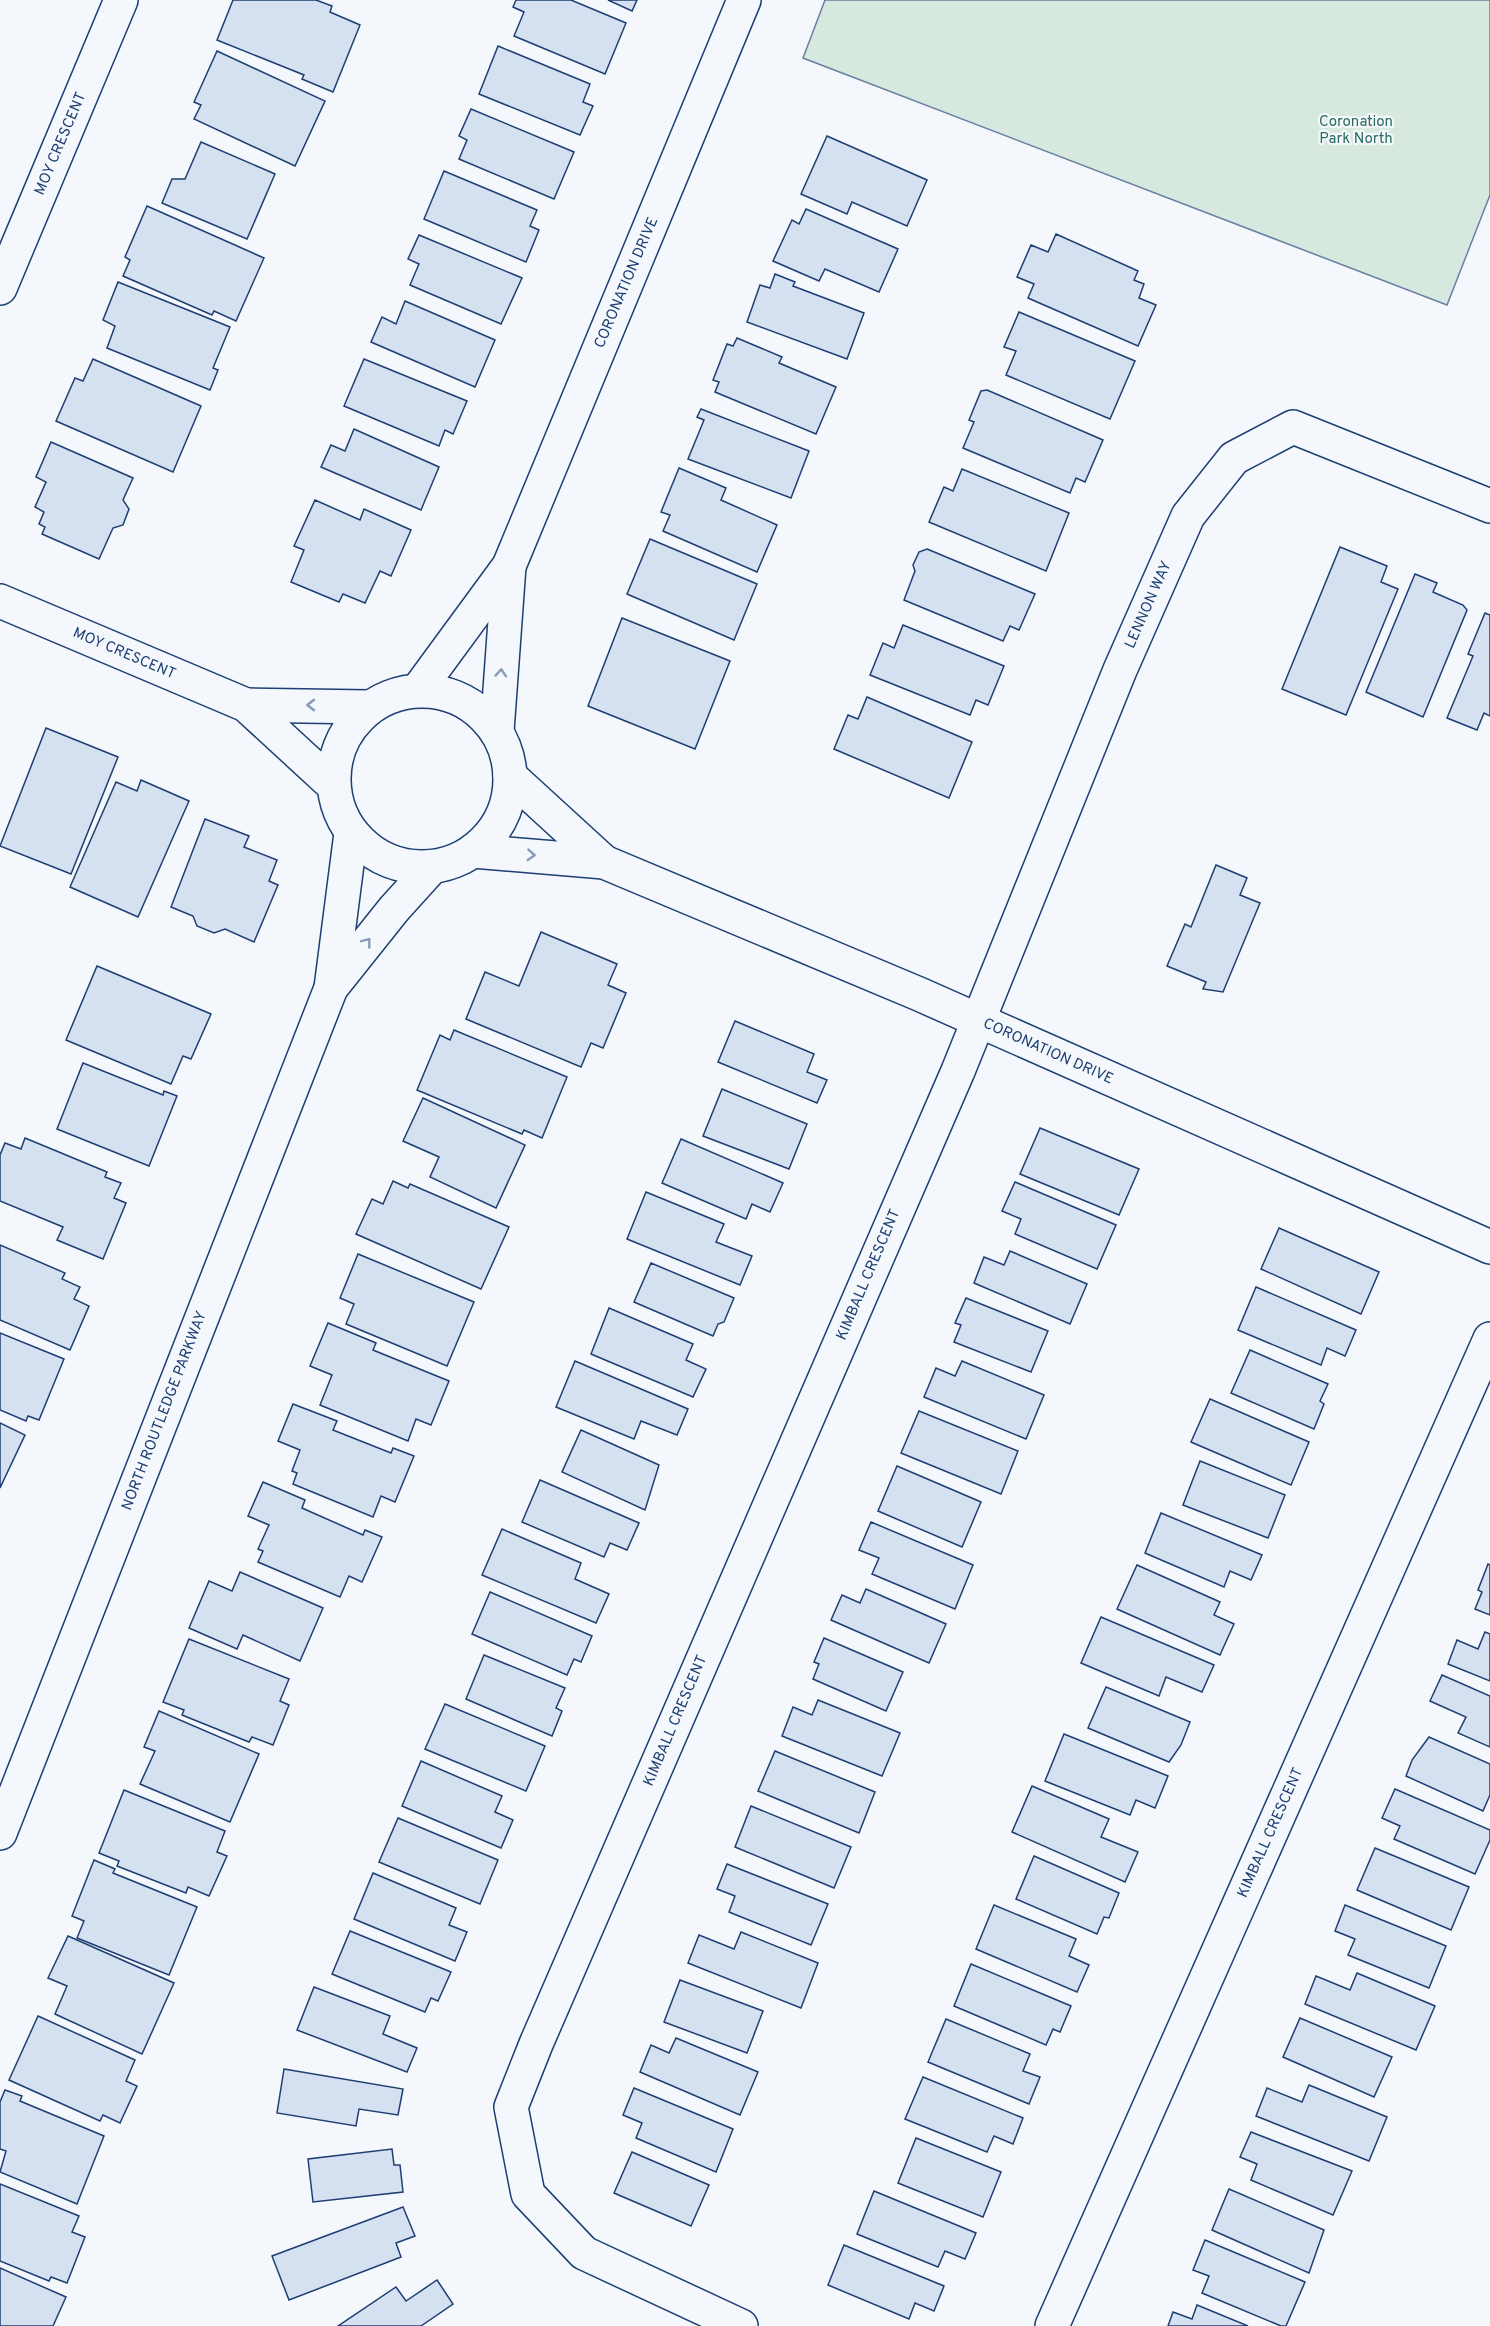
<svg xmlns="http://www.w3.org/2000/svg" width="1490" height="2326" viewBox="0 0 1490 2326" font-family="Overpass,sans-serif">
<rect width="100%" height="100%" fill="#f4f7fb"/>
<!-- green -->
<path fill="#d7e8df" stroke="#687fa3" stroke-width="1.5" d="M825 0H1490V195L1447 305 803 58Z"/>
<!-- building -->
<g fill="#d5e0f0" stroke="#1d3f73" stroke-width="1.5">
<path d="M233 0H316L332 6 330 12 360 25 333 92 302 79 304 75 217 40Z"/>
<path d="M516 0H571L626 23 605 74 514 36 524 12 513 7Z"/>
<path d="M608 0H637L632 11Z"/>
<path d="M498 46 590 84 583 102 593 106 580 135 479 94Z"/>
<path d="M217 51 325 101 295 166 194 119 201 105 194 102Z"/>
<path d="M471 109 574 152 554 199 459 159 467 140 459 136Z"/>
<path d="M827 136 927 180 907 226 852 202 847 214 801 194Z"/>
<path d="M201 142 275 174 247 239 162 203 172 179H185Z"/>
<path d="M444 171 537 210 530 226 539 230 526 262 424 219Z"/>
<path d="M147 206 264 258 236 321 214 311 212 315 123 276 130 260 125 257Z"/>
<path d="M806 209 898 249 879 292 825 269 819 281 773 261 792 220 799 224Z"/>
<path d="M1056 234 1138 271 1134 280 1144 284 1139 298 1156 305 1138 346 1028 298 1034 284 1017 277 1031 245 1048 252Z"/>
<path d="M419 235 522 278 501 324 410 285 419 264 408 259Z"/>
<path d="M775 274 795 282 793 286 864 313 847 359 747 322 760 285 770 288Z"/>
<path d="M118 282 230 327 213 368 218 370 210 390 107 348 115 326 103 320Z"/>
<path d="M405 301 495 340 475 387 371 342 382 317 396 324Z"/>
<path d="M1019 312 1135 361 1110 419 1006 375 1016 351 1004 347Z"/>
<path d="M737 338 782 357 779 363 836 387 816 434 715 392 719 382 713 380 727 344 733 346Z"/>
<path d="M93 359 201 406 173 472 56 421 75 378 83 381Z"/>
<path d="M364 359 467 401 453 434 445 430 439 446 344 406Z"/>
<path d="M987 390 1103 440 1085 482 1076 478 1070 493 963 448 974 422 969 420 981 391Z"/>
<path d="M701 409 809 451 791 498 688 459 704 420 697 417Z"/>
<path d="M354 429 439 467 421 510 321 467 331 445 345 451Z"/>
<path d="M51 442 133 478 123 500 129 509 123 525 113 528 99 559 42 534 45 527 39 524 44 512 35 507 46 482 36 477Z"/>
<path d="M679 468 726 488 721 500 777 525 757 572 663 531 670 515 661 512Z"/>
<path d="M962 469 1069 513 1046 571 929 522 944 487 953 491Z"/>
<path d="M315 500 360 520 364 509 411 530 391 576 380 571 365 603 343 594 339 602 291 582 304 550 294 546Z"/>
<path d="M650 539 757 584 734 640 627 594Z"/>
<path d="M1340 547 1387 566 1381 582 1398 589 1346 715 1282 689Z"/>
<path d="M927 549 1035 594 1019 630 1010 626 1003 641 904 600 915 571 913 565 919 552Z"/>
<path d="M1415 574 1437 583 1433 592 1463 605 1467 610 1423 717 1366 692Z"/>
<path d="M1485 613 1490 615V716L1484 713 1477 730 1447 718 1473 656 1468 654Z"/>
<path d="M622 618 730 661 695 749 588 706Z"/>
<path d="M903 625 1004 666 988 705 976 700 970 715 870 675 883 643 894 648Z"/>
<path d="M867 697 972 742 949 798 834 749 848 715 858 719Z"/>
<path d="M46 728 118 757 71 874 0 846Z"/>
<path d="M141 780 189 801 138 917 70 887 116 782 137 791Z"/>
<path d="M205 819 249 836 244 847 277 860 269 881 278 885 254 942 225 929 214 933 197 926 193 916 171 907Z"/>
<path d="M1216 865 1247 878 1240 895 1260 903 1223 992 1203 989 1206 982 1167 966 1185 924 1191 927Z"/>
<path d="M541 932 617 964 608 985 626 993 603 1048 591 1043 581 1067 466 1019 485 972 519 986Z"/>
<path d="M97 966 211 1014 191 1059 183 1056 171 1084 66 1040Z"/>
<path d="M735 1021 814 1054 807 1072 827 1080 817 1103 718 1062Z"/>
<path d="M454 1030 567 1077 542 1138 524 1130 522 1134 417 1090 440 1035 450 1040Z"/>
<path d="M83 1063 163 1095 164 1091 177 1096 149 1166 57 1129Z"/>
<path d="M722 1089 807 1124 789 1169 703 1136Z"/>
<path d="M423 1098 525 1145 496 1208 430 1177 439 1157 403 1141Z"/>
<path d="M1040 1128 1139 1169 1119 1215 1020 1174Z"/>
<path d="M25 1138 107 1172 105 1177 121 1183 114 1198 126 1203 103 1259 57 1240 63 1227 0 1201V1155L5 1143 21 1149Z"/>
<path d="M681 1139 783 1183 770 1212 752 1204 746 1219 662 1183Z"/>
<path d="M393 1181 408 1188 410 1184 509 1227 481 1289 356 1234 372 1199 383 1204Z"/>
<path d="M1015 1182 1116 1225 1097 1269 1015 1234 1021 1219 1002 1211Z"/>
<path d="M646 1192 724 1224 716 1242 752 1256 740 1285 627 1239Z"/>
<path d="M1279 1228 1379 1272 1361 1314 1261 1269Z"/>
<path d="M0 1245 65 1273 62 1279 80 1287 74 1299 89 1306 70 1350 0 1320Z"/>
<path d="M1010 1251 1087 1284 1070 1324 974 1283 984 1257 1004 1265Z"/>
<path d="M358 1254 474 1302 447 1366 346 1324 354 1304 340 1298Z"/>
<path d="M651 1263 734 1298 724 1322 718 1324 713 1336 634 1302Z"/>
<path d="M1256 1287 1356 1330 1345 1356 1327 1348 1321 1365 1238 1330Z"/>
<path d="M966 1298 1048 1331 1031 1372 954 1342 961 1325 955 1323Z"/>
<path d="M609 1308 693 1344 686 1360 706 1369 693 1397 591 1354Z"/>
<path d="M328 1323 376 1343 373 1350 449 1381 431 1425 416 1419 408 1441 320 1405 332 1375 310 1366Z"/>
<path d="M0 1333 64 1359 39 1420 28 1416 26 1421 0 1410Z"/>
<path d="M1250 1350 1328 1384 1320 1401 1324 1404 1314 1429 1231 1393Z"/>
<path d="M575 1361 688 1409 677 1435 641 1421 634 1439 556 1407Z"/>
<path d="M962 1361 1044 1395 1026 1439 924 1397 936 1368 955 1376Z"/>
<path d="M1210 1399 1309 1442 1291 1485 1191 1442Z"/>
<path d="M293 1404 337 1421 333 1430 391 1453 393 1448 414 1456 395 1502 381 1496 373 1517 293 1484 297 1473 292 1471 300 1450 278 1441Z"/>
<path d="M919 1411 1018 1451 1001 1494 901 1453Z"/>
<path d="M0 1423 25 1435 0 1488Z"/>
<path d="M581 1430 659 1465 645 1510 562 1472Z"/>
<path d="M1200 1461 1285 1495 1268 1538 1183 1505Z"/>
<path d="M897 1466 981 1502 962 1547 878 1511Z"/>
<path d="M540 1480 639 1523 627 1550 610 1543 604 1557 522 1522Z"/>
<path d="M263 1482 305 1500 302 1508 363 1535 365 1530 382 1537 362 1582 349 1576 340 1597 258 1562 263 1551 258 1549 269 1525 248 1516Z"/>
<path d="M1161 1513 1262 1555 1251 1580 1230 1571 1224 1587 1145 1553Z"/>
<path d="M871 1522 973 1565 955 1609 872 1574 879 1558 859 1550Z"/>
<path d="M502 1529 581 1563 575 1579 609 1594 596 1623 482 1575Z"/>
<path d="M1488 1564 1490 1565V1615L1475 1609 1482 1592 1478 1590Z"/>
<path d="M1137 1565 1220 1602 1214 1615 1234 1624 1220 1655 1117 1609Z"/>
<path d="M240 1572 323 1608 300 1661 243 1635 237 1649 189 1628 209 1581 232 1591Z"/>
<path d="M866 1589 946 1624 929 1663 831 1620 842 1595 860 1603Z"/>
<path d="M490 1592 592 1636 581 1662 574 1659 567 1675 472 1634Z"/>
<path d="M1101 1617 1214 1665 1202 1692 1166 1677 1159 1696 1081 1663Z"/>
<path d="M1485 1632 1490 1634V1681L1448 1664 1457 1640 1478 1649Z"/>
<path d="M824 1638 903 1672 886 1711 813 1679 819 1664 814 1662Z"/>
<path d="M189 1639 289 1679 280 1701 289 1705 273 1745 252 1737 249 1742 182 1715 184 1710 163 1702Z"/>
<path d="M484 1655 565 1688 556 1708 562 1711 552 1736 466 1699Z"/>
<path d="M1442 1675 1490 1696V1747L1458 1733 1466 1717 1430 1701Z"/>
<path d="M1106 1687 1190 1722 1181 1745 1169 1762 1088 1728Z"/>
<path d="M818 1700 900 1733 882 1776 782 1736 793 1707 812 1715Z"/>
<path d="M445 1704 545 1746 526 1791 425 1749Z"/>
<path d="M159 1711 259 1754 230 1822 140 1784 155 1751 144 1747Z"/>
<path d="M1064 1734 1168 1776 1155 1808 1136 1800 1130 1815 1045 1781Z"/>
<path d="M1429 1737 1490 1764V1795L1483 1811 1406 1776 1412 1760Z"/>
<path d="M775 1751 875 1792 859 1833 758 1791Z"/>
<path d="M421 1761 502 1796 495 1812 513 1820 501 1848 402 1806Z"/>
<path d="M1032 1786 1109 1819 1101 1837 1138 1852 1125 1882 1012 1832Z"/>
<path d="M1395 1789 1490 1830V1840L1475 1874 1394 1839 1400 1826 1382 1818Z"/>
<path d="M124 1790 225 1831 217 1852 227 1856 209 1896 188 1887 186 1893 117 1866 119 1861 99 1853Z"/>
<path d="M751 1806 851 1847 834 1888 735 1847Z"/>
<path d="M398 1818 498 1860 480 1904 379 1862Z"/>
<path d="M1375 1848 1469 1887 1451 1930 1357 1890Z"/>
<path d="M1034 1856 1119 1893 1109 1918 1104 1917 1097 1934 1016 1899Z"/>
<path d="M94 1860 115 1869 113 1873 197 1907 169 1975 77 1938 84 1921 72 1916Z"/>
<path d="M727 1864 828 1904 811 1945 729 1912 735 1896 717 1889Z"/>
<path d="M373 1873 456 1908 449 1925 467 1932 455 1961 354 1919Z"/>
<path d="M994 1905 1076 1939 1069 1956 1089 1965 1077 1992 976 1949Z"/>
<path d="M1345 1905 1446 1946 1429 1988 1348 1955 1355 1939 1335 1931Z"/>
<path d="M350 1931 451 1972 438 2001 431 1998 425 2012 332 1974Z"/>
<path d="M741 1932 818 1963 801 2008 688 1963 699 1935 734 1949Z"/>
<path d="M68 1936 174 1983 142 2054 55 2014 67 1986 48 1978Z"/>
<path d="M971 1964 1071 2006 1060 2032 1053 2029 1046 2045 954 2006Z"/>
<path d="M1357 1973 1435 2006 1416 2050 1305 2004 1316 1976 1350 1990Z"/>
<path d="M680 1980 763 2011 747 2053 664 2022Z"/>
<path d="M314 1987 390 2016 383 2034 417 2048 407 2072 297 2030Z"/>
<path d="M38 2016 135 2060 126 2081 137 2086 120 2123 103 2115 100 2121 9 2080Z"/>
<path d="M1300 2018 1392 2057 1374 2097 1283 2057Z"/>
<path d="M946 2019 1030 2054 1023 2071 1040 2077 1029 2104 928 2062Z"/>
<path d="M676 2038 758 2072 740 2115 640 2072 651 2045 669 2053Z"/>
<path d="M284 2069 403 2089 398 2115 359 2109 356 2126 277 2113Z"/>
<path d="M923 2077 1023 2118 1013 2144 994 2136 987 2152 905 2119Z"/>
<path d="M1309 2085 1387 2117 1369 2161 1256 2116 1267 2088 1302 2102Z"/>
<path d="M634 2088 733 2129 716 2172 636 2138 642 2123 623 2115Z"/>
<path d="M5 2090 22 2096 20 2101 104 2136 77 2204 0 2172 6 2151 0 2149V2102Z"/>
<path d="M1251 2132 1352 2171 1333 2215 1251 2180 1257 2164 1240 2157Z"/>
<path d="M916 2138 1001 2172 983 2217 898 2183Z"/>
<path d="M392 2149 394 2165H400L403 2192 313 2202 308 2159Z"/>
<path d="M632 2152 709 2185 691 2226 614 2193Z"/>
<path d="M0 2184 79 2216 72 2232 85 2237 67 2283 51 2277 49 2281 0 2261Z"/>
<path d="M1229 2189 1324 2230 1309 2273 1212 2230Z"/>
<path d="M874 2191 976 2233 965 2259 945 2251 938 2267 857 2234Z"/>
<path d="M403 2207 415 2236 396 2243 401 2257 289 2300 272 2256Z"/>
<path d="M1205 2240 1305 2282 1286 2326H1281L1202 2293 1209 2276 1193 2270Z"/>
<path d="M844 2245 944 2286 934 2311 915 2303 909 2319 828 2285Z"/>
<path d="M0 2268 66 2297 53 2326H0Z"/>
<path d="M437 2280 453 2304 421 2326H338L396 2287 406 2301Z"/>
<path d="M1197 2305 1248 2326H1168L1173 2312 1192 2319Z"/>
</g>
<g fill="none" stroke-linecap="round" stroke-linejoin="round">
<!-- minor casing -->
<g stroke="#1d3f73" stroke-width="36">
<g id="minor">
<path d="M0 288 121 0"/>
<path d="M0 601 246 705 333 785"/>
<path d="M418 690 509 566 744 0"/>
<circle cx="422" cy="779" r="88"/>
<path d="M246 705 369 707"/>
<path d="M497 731 509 566"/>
<path d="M510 776 604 862"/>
<path d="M473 851 604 862 919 994 1490 1247"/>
<path d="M331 988 394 909 432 867"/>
<path d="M0 1833 331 988 351 833"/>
<path d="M741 2326 584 2253 528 2194 511 2107 536 2044 958 1071 1120 670 1188 516 1234 458 1293 427 1490 506"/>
<path d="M1052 2326 1490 1339"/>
</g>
</g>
<!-- minor -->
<use href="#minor" stroke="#f4f7fb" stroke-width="33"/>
</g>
<!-- one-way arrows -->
<defs><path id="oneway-chevron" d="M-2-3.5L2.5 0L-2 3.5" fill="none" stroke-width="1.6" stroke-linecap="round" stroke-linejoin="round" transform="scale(1.5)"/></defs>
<g stroke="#889bb7">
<use href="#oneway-chevron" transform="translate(501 673) rotate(-86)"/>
<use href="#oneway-chevron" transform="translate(311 705) rotate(180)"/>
<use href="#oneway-chevron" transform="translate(531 855) rotate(4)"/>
<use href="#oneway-chevron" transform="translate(367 942) rotate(-52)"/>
</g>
<g text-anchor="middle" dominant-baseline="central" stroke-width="4.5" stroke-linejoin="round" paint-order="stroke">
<!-- park labels -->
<g font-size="15" fill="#2c6c60" stroke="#f4f7fb">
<text x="1356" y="122">Coronation<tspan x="1356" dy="17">Park North</tspan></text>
</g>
<!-- street labels -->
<g font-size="15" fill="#1d3f73" stroke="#f4f7fb">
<text transform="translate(61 144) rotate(-67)">MOY CRESCENT</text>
<text transform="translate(627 283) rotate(-67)">CORONATION DRIVE</text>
<text transform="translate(1149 605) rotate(-66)">LENNON WAY</text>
<text transform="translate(124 654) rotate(23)">MOY CRESCENT</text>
<text transform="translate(1048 1052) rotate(24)">CORONATION DRIVE</text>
<text transform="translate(869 1275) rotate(-67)">KIMBALL CRESCENT</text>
<text transform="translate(165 1411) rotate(-69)">NORTH ROUTLEDGE PARKWAY</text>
<text transform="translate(676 1721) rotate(-67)">KIMBALL CRESCENT</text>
<text transform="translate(1271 1833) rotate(-66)">KIMBALL CRESCENT</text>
</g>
</g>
</svg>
